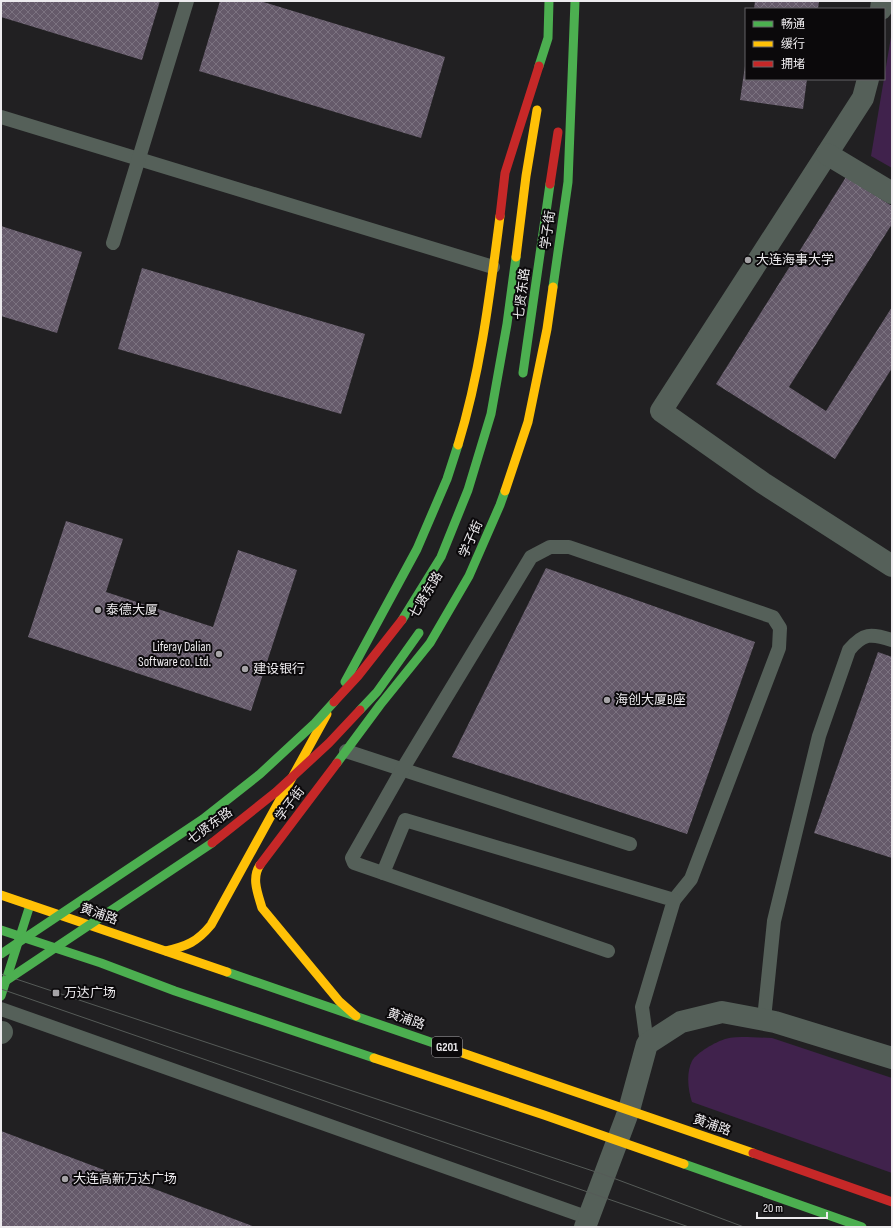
<svg xmlns="http://www.w3.org/2000/svg" width="893" height="1228" viewBox="0 0 893 1228" font-family="'Sofia Sans Condensed','Noto Sans SC',sans-serif">
<defs>
<pattern id="building-cross-hatch" width="8" height="8" patternUnits="userSpaceOnUse"><rect width="8" height="8" fill="#655a6a"/><path d="M0 0l8 8M0 8l8-8" fill="none" stroke="#7b7280"/></pattern>
</defs>
<rect width="100%" height="100%" fill="#212022"/>
<!-- garden -->
<g fill="#40224c">
<path d="M892 31V168L871 156Z"/>
<path d="M747 1037 772 1038 892 1078V1173L692 1102C688 1090 686 1073 692 1061 697 1052 716 1042 725 1039 732 1037 740 1037 747 1037Z"/>
</g>
<!-- building -->
<g fill="url(#building-cross-hatch)">
<path d="M1 1H160L142 60 1 17Z"/>
<path d="M220 1H260L445 57 421 138 199 71Z"/>
<path d="M755 1H819L818 9H754Z"/>
<path d="M745 66 746 79H807L803 109 740 100Z"/>
<path d="M846 177 892 206V224L789 387 826 411 892 307V368L835 459 716 384Z"/>
<path d="M1 226 82 252 57 333 1 316Z"/>
<path d="M142 268 365 334 341 414 118 349Z"/>
<path d="M66 521 123 539 106 592 213 627 238 550 297 570 251 711 28 637Z"/>
<path d="M546 568 755 642 687 834 452 757Z"/>
<path d="M878 652 892 657V858L814 833Z"/>
<path d="M1 1131 255 1227H1Z"/>
</g>
<g fill="none" stroke-linecap="round" stroke-linejoin="round">
<!-- lane -->
<g stroke="#556059" stroke-width="14">
<path d="M1 117 493 267"/>
<path d="M113 243 187 1"/>
<path d="M346 751 630 844"/>
<path d="M383 873 354 863 352 858 402 770 531 557 550 547H569L773 617 780 628 779 648 691 879 674 900"/>
<path d="M608 951 383 873 405 820 674 900 642 1007 647 1044"/>
<path d="M1 1009 589 1218"/>
<path d="M764 1019 774 921 819 736 849 650C863 633 871 633 892 640"/>
</g>
<!-- street -->
<g stroke="#556059" stroke-width="22">
<path d="M881 9 882 1"/>
<path d="M868 79 863 98 661 411 763 483 892 566"/>
<path d="M827 154 892 193"/>
<path d="M1 1033 2 1032"/>
<path d="M585 1227 629 1110 647 1044 681 1022 722 1012 775 1022 892 1058"/>
</g>
<!-- fast -->
<g stroke="#4caf50" stroke-width="9">
<path d="M539 66 548 38 549 1"/>
<path d="M553 287 568 182 575 1"/>
<path d="M523 373 550 184"/>
<path d="M402 620 441 557 468 490 491 414 507 324 516 257"/>
<path d="M345 682 417 549 447 479 458 445"/>
<path d="M337 763 380 705 430 643 469 576 500 505 505 491"/>
<path d="M1 930 101 963 175 991 374 1058"/>
<path d="M227 972 445 1047"/>
<path d="M1 996 30 905"/>
<path d="M684 1164 862 1227"/>
</g>
<!-- slow -->
<g stroke="#ffc107" stroke-width="9">
<path d="M516 257 526 176 537 110"/>
<path d="M458 445C481 370 490 293 500 216"/>
<path d="M505 491 528 422 547 329 553 287"/>
<path d="M260 865C251 878 258 894 262 908L339 1001 356 1016"/>
<path d="M1 895 227 972"/>
<path d="M166 951C187 946 197 942 211 925L327 714"/>
<path d="M445 1047 753 1153"/>
<path d="M374 1058 544 1115 684 1164"/>
</g>
<!-- jam -->
<g stroke="#c62828" stroke-width="9">
<path d="M550 184 558 132"/>
<path d="M500 216 505 173 539 66"/>
<path d="M260 865 337 763"/>
<path d="M753 1153 892 1202"/>
</g>
<!-- tram -->
<g stroke="#565b58" stroke-width="1">
<path d="M1 974 605 1175 744 1227"/>
<path d="M1 989 689 1227"/>
</g>
<!-- fast-bridge -->
<g stroke="#4caf50" stroke-width="9">
<path d="M360 710 377 692 419 633"/>
<path d="M1 954 203 819 260 774 315 723 334 702"/>
<path d="M1 984 212 843"/>
</g>
<!-- jam-bridge -->
<g stroke="#c62828" stroke-width="9">
<path d="M334 702 358 676 402 620"/>
<path d="M212 843 276 792 329 743 360 710"/>
</g>
</g>
<!-- markers -->
<g fill="#a6a4a7" stroke="#0b090b" stroke-width="1.5">
<circle cx="748" cy="260" r="4"/>
<circle cx="98" cy="610" r="4"/>
<circle cx="219" cy="654" r="4"/>
<circle cx="245" cy="669" r="4"/>
<circle cx="607" cy="700" r="4"/>
<rect x="52" y="989" width="8" height="8" rx="2"/>
<circle cx="65" cy="1179" r="4"/>
</g>
<g text-anchor="middle" dominant-baseline="central" stroke-width="4" stroke-linejoin="round" paint-order="stroke">
<!-- shield labels -->
<rect fill="#0b090b" stroke="#a9a7aa" stroke-width="1" x="432" y="1037" width="30" height="20" rx="3"/>
<g font-size="12" font-weight="bold" fill="#edebee">
<text x="447" y="1047">G201</text>
</g>
<!-- street labels -->
<g font-size="13" fill="#edebee" stroke="#0b090b">
<text transform="translate(548 230) rotate(-82)">学子街</text>
<text transform="translate(522 294) rotate(-83)">七贤东路</text>
<text transform="translate(471 539) rotate(-66)">学子街</text>
<text transform="translate(426 595) rotate(-59)">七贤东路</text>
<text transform="translate(290 804) rotate(-53)">学子街</text>
<text transform="translate(210 826) rotate(-36)">七贤东路</text>
<text transform="translate(99 914) rotate(19)">黄浦路</text>
<text transform="translate(406 1019) rotate(19)">黄浦路</text>
<text transform="translate(712 1125) rotate(19)">黄浦路</text>
</g>
<!-- poi labels -->
<g font-size="13" fill="#edebee" stroke="#0b090b" text-anchor="start">
<text x="756" y="260">大连海事大学</text>
<text x="106" y="610">泰德大厦</text>
<text x="211" y="647" text-anchor="end">Liferay Dalian<tspan x="211" dy="15">Software co. Ltd.</tspan></text>
<text x="253" y="669">建设银行</text>
<text x="615" y="700">海创大厦B座</text>
<text x="64" y="993">万达广场</text>
<text x="73" y="1179">大连高新万达广场</text>
</g>
</g>
<!-- border -->
<rect width="893" height="1228" fill="none" stroke="#edebee" stroke-width="4"/>
<!-- legend -->
<rect x="745" y="8" width="140" height="72" fill="#0b090b" stroke="#656366"/>
<rect x="753" y="21" width="20" height="6" fill="#4caf50" stroke="#656366"/>
<text x="781" y="28" font-size="12" fill="#edebee">畅通</text>
<rect x="753" y="41" width="20" height="6" fill="#ffc107" stroke="#656366"/>
<text x="781" y="48" font-size="12" fill="#edebee">缓行</text>
<rect x="753" y="61" width="20" height="6" fill="#c62828" stroke="#656366"/>
<text x="781" y="68" font-size="12" fill="#edebee">拥堵</text>
<!-- scale -->
<path d="M757 1212v6h70v-6" fill="none" stroke="#edebee" stroke-width="2"/>
<text x="763" y="1212" font-size="12" fill="#edebee" stroke="#0b090b" stroke-width="3" paint-order="stroke">20 m</text>
</svg>
